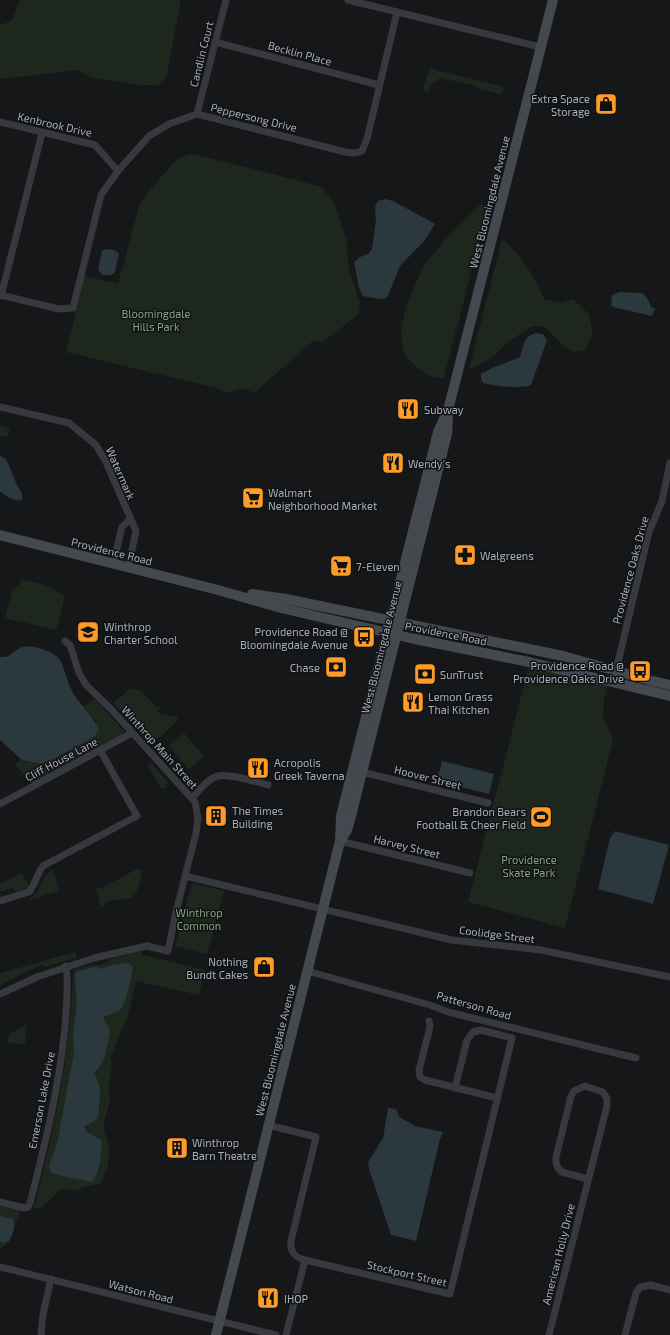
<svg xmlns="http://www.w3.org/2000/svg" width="670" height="1335" viewBox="0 0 670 1335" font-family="'Exo 2',sans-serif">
<rect width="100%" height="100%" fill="#161719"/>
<!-- green -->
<g fill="#1e271e">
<path d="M20 0H181L166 78 158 85H141L92 78 79 70 0 79V25L12 21Z"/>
<path d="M430 68 440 71 504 87 502 92 500 94 479 89 476 86 473 85 440 78 431 84 428 92 424 91V85Z"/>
<path d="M190 154 222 161 322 187 335 205 346 238 349 270 360 303 359 314 323 342 314 340 254 393 244 388 225 393 221 389 66 352 75 316 73 308 81 275 118 284 139 206 148 192 178 158Z"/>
<path d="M480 205H488L444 378 431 377 415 366 403 352 401 328 407 303 423 267 444 241Z"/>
<path d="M502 239C521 255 535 276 544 299L562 303 573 299 588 313 593 333 585 350 573 352 565 347 545 327 532 326 508 342 494 356 479 365 469 369Z"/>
<path d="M0 425 10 428 8 437 0 436Z"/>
<path d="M21 579 46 585 65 596 56 630 5 618 12 590 20 584Z"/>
<path d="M529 666 608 685 604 700 603 717 613 740 565 928 468 902Z"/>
<path d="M129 688 141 691 156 706 160 707 158 713 178 717 176 722 160 737 154 740 150 739 145 737 114 703C118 697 125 696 129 688Z"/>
<path d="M95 699 124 731 123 735 31 784 15 764 22 760 44 764 94 737 96 721 83 706Z"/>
<path d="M184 733 204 756 189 769 169 746Z"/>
<path d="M151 763 168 782 166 788H161L147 764Z"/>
<path d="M53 869 59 891 28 900C44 890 39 878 53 869Z"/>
<path d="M137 869H140L142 872C134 906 135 895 106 902L104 906 101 907 96 888H102Z"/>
<path d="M21 873 29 885 25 890 17 893 12 888 0 892V884Z"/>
<path d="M192 883 224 891 207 954 175 946Z"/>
<path d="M142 951 143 955 205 970 199 995 136 981 128 1015 111 1057 112 1065 109 1083 110 1100 104 1122 103 1129 107 1139 110 1151 107 1168 101 1183 81 1188 76 1191 61 1189 42 1207 38 1209 34 1208C54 1131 71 1051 73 971 84 961 104 970 110 959Z"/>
<path d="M75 952 77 957 46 967 41 965 0 985V973Z"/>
<path d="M26 1025 25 1044 7 1043 9 1034Z"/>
<path d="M0 1206 19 1211V1217L15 1223 12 1236 9 1241 2 1248H0Z"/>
</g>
<!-- water -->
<g fill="#2b383e">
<path d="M385 199 393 201 435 224 425 240 400 266 387 298 379 299 363 296 359 288 354 262 360 257 368 254 372 249 376 220 375 207 378 201Z"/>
<path d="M105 249 114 250 119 253 115 272 111 275H103L98 270 102 251Z"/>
<path d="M619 292 642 293C647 296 649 301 651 307L655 309 652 316 613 307 611 305 612 295Z"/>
<path d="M536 333 543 334 547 340 531 385C521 389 494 386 483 383L481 380V374L492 368 520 357C524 346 523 336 536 333Z"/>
<path d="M0 456 6 459 17 485 22 493V500C14 502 7 496 0 492Z"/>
<path d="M30 646C39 648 49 650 56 656 63 660 67 681 71 689 78 704 93 714 99 730L94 737 44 764 22 760 0 740V657C12 658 11 652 20 648 23 646 27 647 30 646Z"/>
<path d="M442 761 494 774 489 794 437 781Z"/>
<path d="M615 831 669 845 653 904 598 889 610 838Z"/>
<path d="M128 963 133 967C132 975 126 1005 120 1010 116 1013 108 1015 103 1017L110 1031 105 1056 101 1065 94 1073C101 1086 101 1091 99 1106 99 1110 99 1115 97 1118 93 1123 88 1123 84 1127L87 1132 102 1141C101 1156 101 1170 92 1182L67 1177 52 1173 49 1166 57 1144 74 1053 73 1034 77 1004 75 974 79 971 96 967 101 969 112 965Z"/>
<path d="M388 1108 396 1109 399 1117 415 1126 443 1132 440 1139 416 1241 391 1235 369 1169 368 1162 383 1138Z"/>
<path d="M0 1216 13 1219C16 1227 13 1234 9 1241L4 1243 0 1241Z"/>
</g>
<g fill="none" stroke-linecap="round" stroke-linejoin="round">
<!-- street -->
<g stroke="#37393e" stroke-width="7">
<path d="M348 0 540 47"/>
<path d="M215 42 379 85"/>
<path d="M197 114 226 0"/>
<path d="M0 122 95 145 118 171"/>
<path d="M0 295 59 309 73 308 101 195 118 171 149 136 169 124 197 114 345 152 355 153 362 151 367 139 397 12"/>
<path d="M1 296 42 133"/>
<path d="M0 407 69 423 96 445 106 462 136 531 128 568"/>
<path d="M113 564 122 527 130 519"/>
<path d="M610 682 619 658 649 532 662 501 670 463"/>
<path d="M362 772 488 803"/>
<path d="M192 798C199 791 208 778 218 776 229 773 256 782 268 785"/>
<path d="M0 804 132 733"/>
<path d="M340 841 470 873"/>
<path d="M185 876 452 940 541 950 670 977"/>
<path d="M0 901 29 892C35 885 37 874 43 866L137 816 100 750"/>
<path d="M307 971 430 1005 448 1012 636 1058"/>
<path d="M0 994 37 977 94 958 147 946 168 951 176 912 196 833 198 818 195 802 111 709 86 685 79 673 70 645 65 641"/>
<path d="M429 1021 430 1026 429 1031 419 1070 420 1077 425 1080 497 1098"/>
<path d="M268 1125 316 1137 291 1241C290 1253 295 1257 305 1260L450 1294 512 1038 481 1030 473 1032 467 1040 455 1088"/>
<path d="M0 1202 24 1208 28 1207 30 1203C45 1145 59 1087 65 1027 66 1007 69 986 66 966"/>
<path d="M0 1267 276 1335"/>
<path d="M41 1335 43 1314 51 1279"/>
<path d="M286 1335 305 1260"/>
<path d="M549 1335 607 1106V1099L603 1092 585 1086 574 1091 571 1096 556 1157V1163L558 1168 562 1172 588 1179"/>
<path d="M625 1335 636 1293 640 1287 651 1285 670 1290"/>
</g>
<!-- secondary -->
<g stroke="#45484e" stroke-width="10">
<path d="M0 535 218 590 281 608 410 638 529 662 670 696"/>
<path d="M252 594 286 599 563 656 652 681 670 685"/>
<path d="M340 841 347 830 350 820 447 434 448 416"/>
<path d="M216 1335 340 841 341 816 438 432 448 410 553 0"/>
</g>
</g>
<!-- icons -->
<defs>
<g id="shop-square" transform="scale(1.15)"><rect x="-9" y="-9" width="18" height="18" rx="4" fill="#ff9c28" stroke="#111214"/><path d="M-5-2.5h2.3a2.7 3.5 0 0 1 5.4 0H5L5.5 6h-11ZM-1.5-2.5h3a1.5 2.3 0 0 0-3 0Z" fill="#111"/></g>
<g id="restaurant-square" transform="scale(1.15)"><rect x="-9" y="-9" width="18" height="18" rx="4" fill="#ff9c28" stroke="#111214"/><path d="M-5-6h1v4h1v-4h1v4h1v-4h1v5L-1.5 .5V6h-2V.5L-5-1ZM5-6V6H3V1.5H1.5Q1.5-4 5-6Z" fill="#111"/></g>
<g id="supermarket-square" transform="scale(1.15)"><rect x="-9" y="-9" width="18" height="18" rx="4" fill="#ff9c28" stroke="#111214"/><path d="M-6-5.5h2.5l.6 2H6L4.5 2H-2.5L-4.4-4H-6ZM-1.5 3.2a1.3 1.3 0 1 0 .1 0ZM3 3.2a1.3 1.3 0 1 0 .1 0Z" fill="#111"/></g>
<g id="pharmacy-square" transform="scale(1.15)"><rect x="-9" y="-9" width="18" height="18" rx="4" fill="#ff9c28" stroke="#111214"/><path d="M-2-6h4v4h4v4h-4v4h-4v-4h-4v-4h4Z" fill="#111"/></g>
<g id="school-square" transform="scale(1.15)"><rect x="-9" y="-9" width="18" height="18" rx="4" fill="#ff9c28" stroke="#111214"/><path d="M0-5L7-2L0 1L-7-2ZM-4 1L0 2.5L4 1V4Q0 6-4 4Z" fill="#111"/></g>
<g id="bus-square" transform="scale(1.15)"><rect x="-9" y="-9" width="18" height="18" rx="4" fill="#ff9c28" stroke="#111214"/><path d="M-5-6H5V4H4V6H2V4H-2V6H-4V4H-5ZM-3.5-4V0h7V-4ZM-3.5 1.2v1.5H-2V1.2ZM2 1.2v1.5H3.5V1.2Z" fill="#111"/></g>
<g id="bank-square" transform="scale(1.15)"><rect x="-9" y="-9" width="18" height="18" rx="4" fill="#ff9c28" stroke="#111214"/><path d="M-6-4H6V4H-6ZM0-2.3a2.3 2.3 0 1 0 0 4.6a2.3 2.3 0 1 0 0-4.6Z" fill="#111"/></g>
<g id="building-square" transform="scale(1.15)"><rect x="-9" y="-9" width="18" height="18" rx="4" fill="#ff9c28" stroke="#111214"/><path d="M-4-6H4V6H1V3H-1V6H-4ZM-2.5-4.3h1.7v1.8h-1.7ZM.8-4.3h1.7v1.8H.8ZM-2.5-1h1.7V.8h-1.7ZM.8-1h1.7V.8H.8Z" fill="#111"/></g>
<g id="stadium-square" transform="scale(1.15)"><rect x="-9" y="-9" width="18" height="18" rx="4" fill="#ff9c28" stroke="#111214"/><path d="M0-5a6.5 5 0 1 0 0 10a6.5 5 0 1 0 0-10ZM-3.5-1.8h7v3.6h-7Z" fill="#111"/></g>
</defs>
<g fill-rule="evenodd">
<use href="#shop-square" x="606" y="104"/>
<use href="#restaurant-square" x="408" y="409"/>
<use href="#restaurant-square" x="393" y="463"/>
<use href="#supermarket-square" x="253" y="498"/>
<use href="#pharmacy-square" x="465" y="555"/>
<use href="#supermarket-square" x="341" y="566"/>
<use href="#school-square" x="88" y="632"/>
<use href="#bus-square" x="364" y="637"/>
<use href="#bank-square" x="336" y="667"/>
<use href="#bus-square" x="640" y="671"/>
<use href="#bank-square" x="425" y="674"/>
<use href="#restaurant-square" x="413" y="702"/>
<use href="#restaurant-square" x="258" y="768"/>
<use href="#building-square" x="216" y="816"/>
<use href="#stadium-square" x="541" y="817"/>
<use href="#shop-square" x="264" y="967"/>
<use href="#building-square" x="177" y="1148"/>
<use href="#restaurant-square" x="268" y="1298"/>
</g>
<g text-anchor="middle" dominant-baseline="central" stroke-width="3" stroke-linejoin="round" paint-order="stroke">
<!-- street labels -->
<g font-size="11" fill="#a8afba" stroke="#111214">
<text transform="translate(300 53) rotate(15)">Becklin Place</text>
<text transform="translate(201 54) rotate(-76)">Candlin Court</text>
<text transform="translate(254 117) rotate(14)">Peppersong Drive</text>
<text transform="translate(55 124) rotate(13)">Kenbrook Drive</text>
<text transform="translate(489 202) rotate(-76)">West Bloomingdale Avenue</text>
<text transform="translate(121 473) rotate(66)">Watermark</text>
<text transform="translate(112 551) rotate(14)">Providence Road</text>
<text transform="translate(630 570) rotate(-75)">Providence Oaks Drive</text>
<text transform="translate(446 633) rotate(11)">Providence Road</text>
<text transform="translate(381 647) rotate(-76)">West Bloomingdale Avenue</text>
<text transform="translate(160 747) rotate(48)">Winthrop Main Street</text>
<text transform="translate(61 759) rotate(-28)">Cliff House Lane</text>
<text transform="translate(428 777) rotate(14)">Hoover Street</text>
<text transform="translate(407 846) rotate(14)">Harvey Street</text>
<text transform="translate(497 934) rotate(7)">Coolidge Street</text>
<text transform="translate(474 1005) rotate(16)">Patterson Road</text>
<text transform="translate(275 1050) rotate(-76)">West Bloomingdale Avenue</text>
<text transform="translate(41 1100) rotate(-79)">Emerson Lake Drive</text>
<text transform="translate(558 1254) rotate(-76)">American Holly Drive</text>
<text transform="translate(407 1273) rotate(13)">Stockport Street</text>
<text transform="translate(141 1291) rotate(14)">Watson Road</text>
</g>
<!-- poi labels -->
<g font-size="11" fill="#a8afba" stroke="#111214" text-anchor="start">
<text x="590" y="98" text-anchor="end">Extra Space<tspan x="590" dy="13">Storage</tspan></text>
<text x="424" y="409">Subway</text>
<text x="408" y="463">Wendy's</text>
<text x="268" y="492">Walmart<tspan x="268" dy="13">Neighborhood Market</tspan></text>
<text x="480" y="555">Walgreens</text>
<text x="356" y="566">7-Eleven</text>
<text x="104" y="626">Winthrop<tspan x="104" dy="13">Charter School</tspan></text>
<text x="348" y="631" text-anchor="end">Providence Road @<tspan x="348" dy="13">Bloomingdale Avenue</tspan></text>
<text x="624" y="665" text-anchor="end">Providence Road @<tspan x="624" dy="13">Providence Oaks Drive</tspan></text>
<text x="320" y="667" text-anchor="end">Chase</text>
<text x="440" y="674">SunTrust</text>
<text x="428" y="696">Lemon Grass<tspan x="428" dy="13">Thai Kitchen</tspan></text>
<text x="274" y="762">Acropolis<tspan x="274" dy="13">Greek Taverna</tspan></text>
<text x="232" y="810">The Times<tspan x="232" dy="13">Building</tspan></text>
<text x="526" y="811" text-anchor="end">Brandon Bears<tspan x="526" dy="13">Football &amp; Cheer Field</tspan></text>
<text x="248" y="961" text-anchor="end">Nothing<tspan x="248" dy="13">Bundt Cakes</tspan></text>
<text x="192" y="1142">Winthrop<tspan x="192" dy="13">Barn Theatre</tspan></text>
<text x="284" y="1298">IHOP</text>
</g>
<!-- park labels -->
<g font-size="11" fill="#80a67d" stroke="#111214">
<text x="156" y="313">Bloomingdale<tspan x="156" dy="13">Hills Park</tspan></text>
<text x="529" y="859">Providence<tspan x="529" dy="13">Skate Park</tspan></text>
<text x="199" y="912">Winthrop<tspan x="199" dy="13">Common</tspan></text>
</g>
</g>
</svg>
